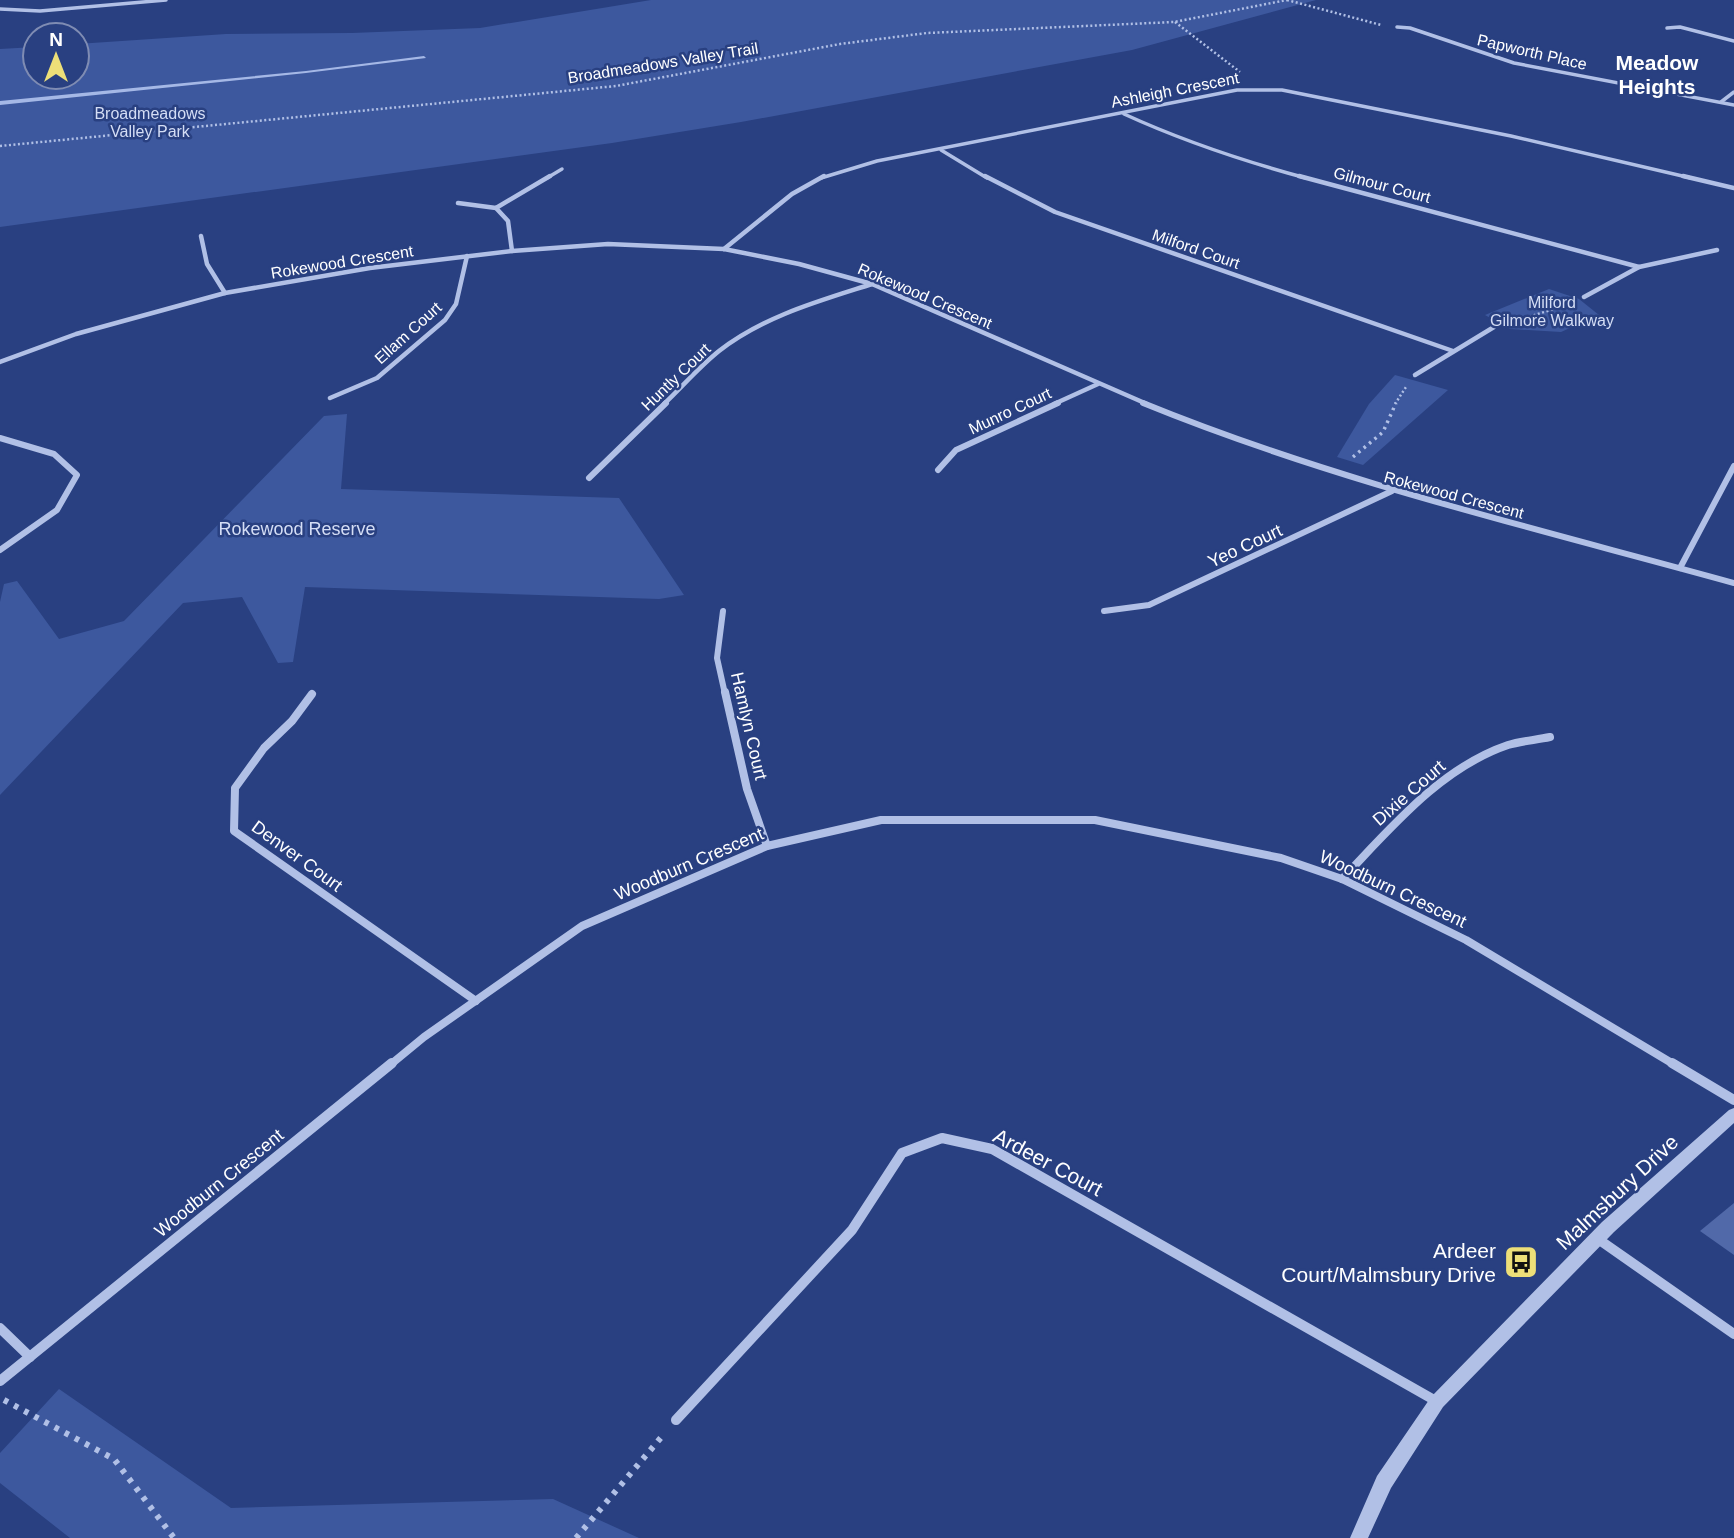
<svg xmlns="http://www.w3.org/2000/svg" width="1734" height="1538" viewBox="0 0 1734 1538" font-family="Helvetica,sans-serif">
<rect width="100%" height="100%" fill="#294081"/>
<!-- green -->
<g fill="#3d589e">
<path d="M651 0H1316L1132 50 741 122 612 143 0 227V49L35 47V77H77V44L226 34 352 33 480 28Z"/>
<path d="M1549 289 1579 299 1599 315 1561 332 1510 329 1485 315Z"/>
<path d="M1395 375 1448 390 1363 465 1337 457 1369 404Z"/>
<path d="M347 414 341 489 619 498 684 595 659 599 305 587 293 662 278 663 242 597 183 603 0 795V602L4 584 17 581 59 639 124 621 324 416Z"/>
<path d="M59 1389 231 1508 553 1499 639 1538H70L0 1483V1453Z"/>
</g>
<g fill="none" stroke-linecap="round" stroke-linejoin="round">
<!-- stream -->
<path fill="#a5b8e6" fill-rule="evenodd" d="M424 56 426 58 306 73 0 105V101L306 71Z"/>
</g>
<!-- building -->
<path fill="#5169a9" d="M1734 1203V1255L1700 1231Z"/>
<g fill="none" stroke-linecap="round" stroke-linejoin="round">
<!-- path-far2 -->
<g stroke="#b1c0e6" stroke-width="2.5" stroke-dasharray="2 2.5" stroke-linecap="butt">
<path d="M1287 0 1381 25"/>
<path d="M1175 22 1240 72"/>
<path d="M0 146 616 86 840 44 927 33 1174 22 1287 0"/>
<path d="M1512 322 1570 304"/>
<path d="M1395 404 1406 387"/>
</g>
<!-- path-far1 -->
<path stroke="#b1c0e6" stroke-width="3.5" stroke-dasharray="2.5 4.5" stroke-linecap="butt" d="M1353 457 1383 432 1396 403"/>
<!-- path -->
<g stroke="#b1c0e6" stroke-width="6" stroke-dasharray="4.5 7" stroke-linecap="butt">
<path d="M4 1400 114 1459 174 1538"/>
<path d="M576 1538 664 1434"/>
</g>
<!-- minor-far4 -->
<g stroke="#b1c0e6" stroke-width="3.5">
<path d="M0 9 40 11 166 0"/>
<path d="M1397 27 1410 28 1514 63 1734 105"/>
<path d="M1667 28 1680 27 1734 41"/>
<path d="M1721 102 1734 92"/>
<path d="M1124 114C1183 141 1243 161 1306 178"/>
<path d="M941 150 987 178"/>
<path d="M547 178 562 169"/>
<path d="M821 178 877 161 1237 90H1282L1511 136 1691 178"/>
</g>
<!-- minor-far3 -->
<g stroke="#b1c0e6" stroke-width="4.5">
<path d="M985 176 1055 212 1453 351"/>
<path d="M1299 176 1639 267"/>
<path d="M1683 176 1734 188"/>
<path d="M458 203 496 208 550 176"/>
<path d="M496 208 508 221 512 251"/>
<path d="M201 236 207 264 225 293"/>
<path d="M724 249 792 194 824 176"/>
<path d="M1584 297 1639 267 1717 250"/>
<path d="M0 362 76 334 225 293 370 268 512 251 608 244 724 249 799 264 872 284 1147 404"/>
<path d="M1415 375 1494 327"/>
<path d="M330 398 377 378 445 320 456 304 467 256"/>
<path d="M664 404C682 387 699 367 719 351 764 316 819 301 872 284"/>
<path d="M1054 404 1098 384"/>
</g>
<!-- minor-far2 -->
<g stroke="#b1c0e6" stroke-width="6">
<path d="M1143 403C1334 481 1535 528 1734 583"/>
<path d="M0 438 54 454 77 475 57 510 0 550"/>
<path d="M938 470 956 450 1058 403"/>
<path d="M589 478 666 403"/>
<path d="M1680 568 1734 466"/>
<path d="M723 611 717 658 725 694"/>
<path d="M1104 611 1149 605 1392 491"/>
</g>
<!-- minor-far1 -->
<g stroke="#b1c0e6" stroke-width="8">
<path d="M725 692 747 789 767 846"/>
<path d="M312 694 292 721 264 748 235 788 234 831 476 1001"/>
<path d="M1342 879C1390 829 1440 768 1508 745 1521 741 1536 740 1550 737"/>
<path d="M390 1065 424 1037 582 926 767 846 881 820H1095L1281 858 1342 879 1466 940 1675 1065"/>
</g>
<!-- minor -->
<g stroke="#b1c0e6" stroke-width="10">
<path d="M1672 1063 1734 1100"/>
<path d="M1598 1239 1734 1334"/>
<path d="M0 1328 30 1357"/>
<path d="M0 1381 392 1063"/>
<path d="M676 1420 852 1230 902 1153 942 1138 992 1149 1436 1401"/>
</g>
<!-- tertiary -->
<path fill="#b1c0e6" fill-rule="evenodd" d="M1734 1108V1123L1614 1232 1443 1407 1391 1488 1368 1538H1350L1377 1476 1431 1397 1602 1222 1729 1110Z"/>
</g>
<!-- icons -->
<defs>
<g id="bus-square" transform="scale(1.75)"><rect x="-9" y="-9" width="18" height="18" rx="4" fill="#eddf78" stroke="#294081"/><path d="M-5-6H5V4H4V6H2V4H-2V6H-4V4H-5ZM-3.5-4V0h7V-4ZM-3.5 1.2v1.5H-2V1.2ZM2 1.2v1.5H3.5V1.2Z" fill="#111"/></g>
</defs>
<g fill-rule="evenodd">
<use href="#bus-square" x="1521" y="1262"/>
</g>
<g text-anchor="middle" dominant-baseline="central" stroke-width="5" stroke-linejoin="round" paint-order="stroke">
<!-- far-street labels -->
<g font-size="16" fill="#fff" stroke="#294081">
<text transform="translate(1532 52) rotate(13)">Papworth Place</text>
<text transform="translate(663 63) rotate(-9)">Broadmeadows Valley Trail</text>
<text transform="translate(1175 90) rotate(-11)">Ashleigh Crescent</text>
<text transform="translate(1382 185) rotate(15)">Gilmour Court</text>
<text transform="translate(1196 249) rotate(19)">Milford Court</text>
<text transform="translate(342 262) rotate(-9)">Rokewood Crescent</text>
<text transform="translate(925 296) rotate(23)">Rokewood Crescent</text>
<text transform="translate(408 333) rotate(-42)">Ellam Court</text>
<text transform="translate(676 377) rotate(-44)">Huntly Court</text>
<text transform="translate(1010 411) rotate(-25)">Munro Court</text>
<text transform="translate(1454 495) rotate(15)">Rokewood Crescent</text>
</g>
<!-- far-park labels -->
<g font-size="16" fill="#d4ddf5" stroke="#294081">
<text x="150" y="113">Broadmeadows<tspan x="150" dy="18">Valley Park</tspan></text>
<text x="1552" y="302">Milford<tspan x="1552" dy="18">Gilmore Walkway</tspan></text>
</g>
<!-- park labels -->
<g font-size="18" fill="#d4ddf5" stroke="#294081">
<text x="297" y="529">Rokewood Reserve</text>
</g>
<!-- street labels -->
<g font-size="18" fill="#fff" stroke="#294081">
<text transform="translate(1245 546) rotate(-25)">Yeo Court</text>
<text transform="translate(749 726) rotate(77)">Hamlyn Court</text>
<text transform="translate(1409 793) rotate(-41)">Dixie Court</text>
<text transform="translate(297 856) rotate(36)">Denver Court</text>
<text transform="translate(689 864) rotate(-23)">Woodburn Crescent</text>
<text transform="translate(1393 889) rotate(25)">Woodburn Crescent</text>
<text transform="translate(219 1183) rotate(-39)">Woodburn Crescent</text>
</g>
<!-- far-district labels -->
<g font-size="21" font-weight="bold" fill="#fff" stroke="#294081">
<text x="1657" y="62">Meadow<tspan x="1657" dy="24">Heights</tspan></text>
</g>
<!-- near-street labels -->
<g font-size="21" fill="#fff" stroke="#294081">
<text transform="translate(1048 1162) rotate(28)">Ardeer Court</text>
<text transform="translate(1617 1192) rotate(-43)">Malmsbury Drive</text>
</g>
<!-- near-poi labels -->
<g font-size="21" fill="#fff" stroke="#294081" text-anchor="end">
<text x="1496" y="1250">Ardeer<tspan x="1496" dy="24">Court/Malmsbury Drive</tspan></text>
</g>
</g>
<!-- north arrow -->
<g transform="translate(56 56)"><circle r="33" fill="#294081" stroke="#7f8cb3" stroke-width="2"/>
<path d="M0-5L12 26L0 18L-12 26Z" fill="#eddf78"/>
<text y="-10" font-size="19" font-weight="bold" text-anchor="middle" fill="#ffffff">N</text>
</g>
</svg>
